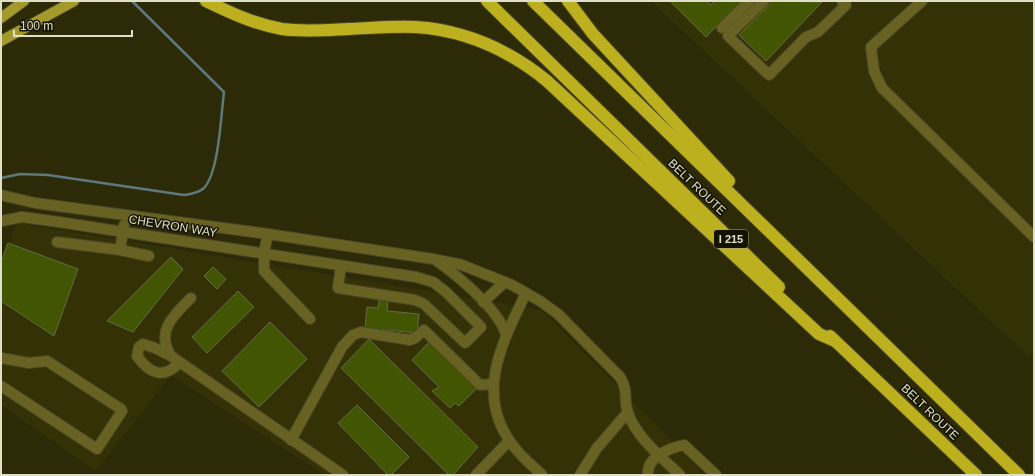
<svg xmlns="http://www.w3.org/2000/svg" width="1035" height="476" viewBox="0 0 1035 476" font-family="Arial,sans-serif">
<rect width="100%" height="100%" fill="#2d2a08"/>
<!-- built -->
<g fill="#353107">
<path d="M651 1H1034V352L1029 357Z"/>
<path d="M17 223 542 310 705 475H324L171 375 96 471 1 405V263Z"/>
</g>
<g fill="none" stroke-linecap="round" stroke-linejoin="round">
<!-- stream -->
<path stroke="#5d797b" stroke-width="2.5" d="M1 178 20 174 48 175 184 195C191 194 199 193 204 188 219 172 221 115 224 92L132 1"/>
</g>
<!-- building -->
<g fill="#415503" stroke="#5f6d44">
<path d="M670 1H706L711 5 714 1H741L706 37Z"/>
<path d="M773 1 822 2 766 61 739 35Z"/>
<path d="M8 243 78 269 54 336 1 301V262Z"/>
<path d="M171 257 183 269 133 332 107 321Z"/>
<path d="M213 267 226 279 217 289 204 276Z"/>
<path d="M238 291 254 307 207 353 192 337Z"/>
<path d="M379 300H388L387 311 419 314 417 333 365 328 367 307 378 308Z"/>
<path d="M270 322 307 359 259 407 222 371Z"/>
<path d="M369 339 478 447 453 475H449L341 368Z"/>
<path d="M431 340 478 387 459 406 455 403 450 408 432 391 439 387 412 360Z"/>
<path d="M357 405 409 457 391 475H388L338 423Z"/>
</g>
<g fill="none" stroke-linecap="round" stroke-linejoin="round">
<!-- minor casing -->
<g stroke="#4a4727" stroke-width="12">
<g id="minor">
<path d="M764 1 728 36 769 75 806 37 818 32 846 5 842 1"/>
<path d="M922 1 871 47 874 71 882 88 1034 237"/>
<path d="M722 28 749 1"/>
<path d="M1 195 35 203 268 234 433 259 462 265 512 285 540 301 558 314 620 377C629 391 623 399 628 413 636 437 662 458 680 475"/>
<path d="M1 221 22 217 59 222 416 277 433 282 446 292 481 327 465 343 424 304 415 300 338 288 341 266"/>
<path d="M124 225 120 250 149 256"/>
<path d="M268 234 264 252V271L310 319"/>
<path d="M57 242 120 250"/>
<path d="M437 261C459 277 497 308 506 334"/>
<path d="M526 293C503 341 474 394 512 444 520 456 532 465 542 475"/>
<path d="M191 298C174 315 155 331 171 356L343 475"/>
<path d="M483 302 505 282"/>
<path d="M171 356 155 348 143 344 139 347 137 356C149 373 163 380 179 363"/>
<path d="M1 358 29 363 47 361 121 409 122 411 97 449 1 386"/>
<path d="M291 440 342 347 353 335 361 332 410 340 415 338 424 330 480 385 493 384"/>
<path d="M476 475 509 441"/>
<path d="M580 475 597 448 628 412"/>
<path d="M648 475C646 457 670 448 684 445L716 475"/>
</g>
</g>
<!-- major casing -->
<g stroke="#4a4727" stroke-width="12">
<g id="major">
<path d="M1 18 24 1"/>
<path d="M1 41 74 1"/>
</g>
</g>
<!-- highway casing -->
<g stroke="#4a4727" stroke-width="14">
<g id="highway">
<path d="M206 1C231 13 254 24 282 29 304 32 327 30 349 29 371 28 393 26 415 27 465 30 509 50 547 81L819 334 835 341"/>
<path d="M487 1 779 287"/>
<path d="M533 1 1019 475"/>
<path d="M568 1 593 34 729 181"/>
<path d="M830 336 976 475"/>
</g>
</g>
<!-- minor -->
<use href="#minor" stroke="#686222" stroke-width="10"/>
<!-- major -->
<use href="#major" stroke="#a49a2b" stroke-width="10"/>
<!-- highway -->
<use href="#highway" stroke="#bcb01f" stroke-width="12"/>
</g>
<g text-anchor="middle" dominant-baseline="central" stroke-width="3" stroke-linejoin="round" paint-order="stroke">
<!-- shield labels -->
<rect fill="#141202" stroke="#a3a28c" stroke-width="1" x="714" y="230" width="34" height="18" rx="3"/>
<g font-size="11" font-weight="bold" fill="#e0dfc7">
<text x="731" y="239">I 215</text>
</g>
<!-- street labels -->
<g font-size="12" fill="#e0dfc7" stroke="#141202">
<text transform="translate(697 187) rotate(44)">BELT ROUTE</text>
<text transform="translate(173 226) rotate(9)">CHEVRON WAY</text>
<text transform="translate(930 412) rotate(44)">BELT ROUTE</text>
</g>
</g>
<!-- border -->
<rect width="1035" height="476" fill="none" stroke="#e0dfc7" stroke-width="4"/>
<!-- scale -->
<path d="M14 30v6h118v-6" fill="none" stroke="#e0dfc7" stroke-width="2"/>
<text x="20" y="30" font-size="12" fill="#e0dfc7" stroke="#141202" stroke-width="3" paint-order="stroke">100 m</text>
</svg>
